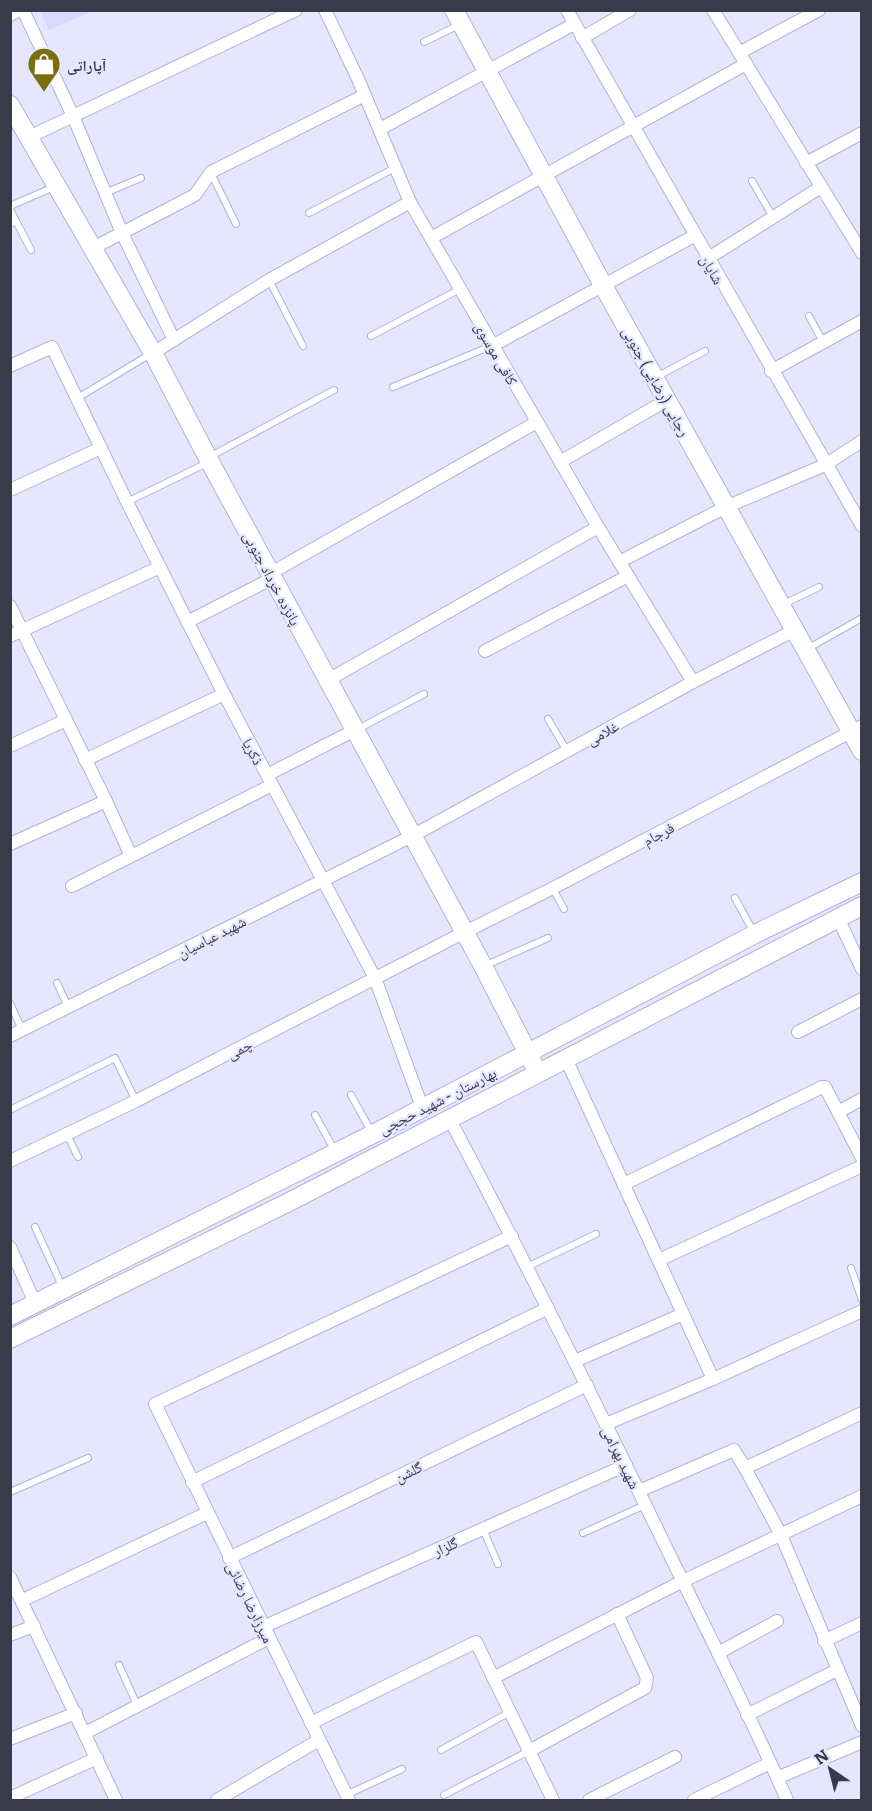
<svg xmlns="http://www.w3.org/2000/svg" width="872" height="1811" viewBox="0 0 872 1811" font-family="Literata,'Noto Naskh Arabic',serif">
<rect width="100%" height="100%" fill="#e6e7ff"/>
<!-- built -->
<path fill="#d8d9fe" d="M40 11H93L49 30Z"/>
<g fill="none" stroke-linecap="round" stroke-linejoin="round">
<!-- lane casing -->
<g stroke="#b0b1d7" stroke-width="8">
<g id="lane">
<path d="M424 42 461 24"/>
<path d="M211 173 236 224"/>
<path d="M752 181 773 217"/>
<path d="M105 193 141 178"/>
<path d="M10 206 54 187"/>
<path d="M10 209 16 221 10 224"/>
<path d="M309 213 395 168"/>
<path d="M16 221 31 250"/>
<path d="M269 280 303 346"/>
<path d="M809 316 823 342"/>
<path d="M371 336 460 289"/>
<path d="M658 376 705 351"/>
<path d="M393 387 491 346"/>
<path d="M76 399 152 353"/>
<path d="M211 456 334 390"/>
<path d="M127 502 207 463"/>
<path d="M784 604 819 587"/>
<path d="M807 649 862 618"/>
<path d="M548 719 567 751"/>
<path d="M358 729 424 694"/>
<path d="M553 889 564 909"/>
<path d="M735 898 753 931"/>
<path d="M484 966 548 938"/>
<path d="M57 983 68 1007"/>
<path d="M10 1003 22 1030"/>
<path d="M351 1095 372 1133"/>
<path d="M10 1110 115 1058 136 1101"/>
<path d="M315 1115 335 1151"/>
<path d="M66 1133 78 1157"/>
<path d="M35 1227 63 1288"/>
<path d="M527 1267 596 1234"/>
<path d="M851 1268 862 1300"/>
<path d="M10 1492 88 1458"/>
<path d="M483 1529 498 1564"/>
<path d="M583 1533 645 1505"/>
<path d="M119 1665 137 1705"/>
<path d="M441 1750 510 1712"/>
<path d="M346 1795 402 1769"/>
<path d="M444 1795 529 1751"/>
</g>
</g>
<!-- street casing -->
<g stroke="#b0b1d7" stroke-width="14">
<g id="street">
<path d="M23 10 73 116 122 233 174 340"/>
<path d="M325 10 358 79 410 202 598 527 693 682"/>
<path d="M567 10 862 526"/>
<path d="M713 10 862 253"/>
<path d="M10 15 20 10"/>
<path d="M582 38 630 10"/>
<path d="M739 53 819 10"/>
<path d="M380 129 574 24"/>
<path d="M29 137 296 10"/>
<path d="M806 163 862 133"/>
<path d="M431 238 746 64"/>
<path d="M93 248 195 195 211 172 365 95"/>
<path d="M707 259 821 187"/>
<path d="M492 346 694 236"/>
<path d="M153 353 269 280 410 202"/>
<path d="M10 366 52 347 127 502 224 694 375 978 422 1107"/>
<path d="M771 371 862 321"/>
<path d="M560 462 667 400"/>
<path d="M10 490 101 448"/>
<path d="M619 562 726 507 825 465 862 441"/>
<path d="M271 573 537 422"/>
<path d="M10 606 106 801 131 856"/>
<path d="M187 622 273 578"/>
<path d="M10 636 160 567"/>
<path d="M485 651 628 576"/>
<path d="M328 680 598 527"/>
<path d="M10 746 66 720"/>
<path d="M85 760 224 694"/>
<path d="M267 775 355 730"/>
<path d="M10 844 106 801"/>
<path d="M72 886 272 785"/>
<path d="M838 918 862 969"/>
<path d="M798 1032 862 999"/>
<path d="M10 1036 412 836 693 682 795 630"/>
<path d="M566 1059 713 1379"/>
<path d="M838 1112 862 1099"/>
<path d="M449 1118C523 1257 593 1397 662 1539 704 1625 749 1712 787 1800"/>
<path d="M10 1161 136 1101 465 932 553 888 862 726"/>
<path d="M624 1184 822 1087H825L862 1158"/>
<path d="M10 1247 35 1303"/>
<path d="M659 1260 862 1166"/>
<path d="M575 1361 683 1314"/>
<path d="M606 1424 713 1379 862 1311"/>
<path d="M745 1468 781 1535 862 1726"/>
<path d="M192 1482 548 1308"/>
<path d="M639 1491 734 1450 745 1468 862 1413"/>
<path d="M229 1558 587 1385"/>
<path d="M10 1577 116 1800"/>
<path d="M23 1600 207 1513"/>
<path d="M263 1627 626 1465"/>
<path d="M10 1635 34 1626"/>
<path d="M824 1641 862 1623"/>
<path d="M718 1653 777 1621"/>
<path d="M493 1678 683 1581 862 1496"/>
<path d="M747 1715 837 1670"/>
<path d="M311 1723 476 1642 553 1800"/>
<path d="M85 1733 269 1638"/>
<path d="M10 1739 76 1713"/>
<path d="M529 1751 645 1688 647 1678 617 1614"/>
<path d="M777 1778 862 1742"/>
<path d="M10 1798 97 1758"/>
<path d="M217 1800 319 1740"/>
<path d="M349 1800 155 1404 512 1236"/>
<path d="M589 1800 675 1757"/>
<path d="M694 1800 770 1763"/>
</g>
</g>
<!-- secondary casing -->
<g stroke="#b0b1d7" stroke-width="20">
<g id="secondary">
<path d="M454 10 604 287 862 751"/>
<path d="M10 105 153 353 210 462 483 966 538 1073"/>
<path d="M10 1316 373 1134 755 934 862 882"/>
<path d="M10 1339 289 1202 862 906"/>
</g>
</g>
<!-- lane -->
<use href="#lane" stroke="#fff" stroke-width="6"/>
<!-- street -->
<use href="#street" stroke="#fff" stroke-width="12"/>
<!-- secondary -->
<use href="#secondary" stroke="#fff" stroke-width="18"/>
</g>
<!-- icons -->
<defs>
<g id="shop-pin" transform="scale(1.725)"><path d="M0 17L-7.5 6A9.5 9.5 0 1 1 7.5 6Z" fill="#786f0f" stroke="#e6e7ff"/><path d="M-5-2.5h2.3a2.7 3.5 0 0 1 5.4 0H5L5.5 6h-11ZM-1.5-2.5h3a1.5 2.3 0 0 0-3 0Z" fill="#fff"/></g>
</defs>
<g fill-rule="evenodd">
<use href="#shop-pin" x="44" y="64"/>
</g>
<g text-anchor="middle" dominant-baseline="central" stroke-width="4.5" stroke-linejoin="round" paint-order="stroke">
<!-- poi labels -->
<g font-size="15" font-weight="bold" fill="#3a3b4a" stroke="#e6e7ff" text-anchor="start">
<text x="67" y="64">آپاراتی</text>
</g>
<!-- street labels -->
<g font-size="15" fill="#3a3b4a" stroke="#e6e7ff">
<text transform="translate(713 269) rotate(60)">شایان</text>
<text transform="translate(497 353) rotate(60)">کافی موسوی</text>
<text transform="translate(657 381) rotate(61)">رجایی (رضایی) جنوبی</text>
<text transform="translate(273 578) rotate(62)">پانزده خرداد جنوبی</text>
<text transform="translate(602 732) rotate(-29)">غلامی</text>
<text transform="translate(254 751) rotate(62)">ذکریا</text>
<text transform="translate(658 833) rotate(-28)">فرجام</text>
<text transform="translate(211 936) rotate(-27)">شهید عباسیان</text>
<text transform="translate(239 1048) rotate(-27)">چمی</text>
<text transform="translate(437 1100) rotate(-27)">بهارستان - شهید حججی</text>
<text transform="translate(622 1457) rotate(64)">شهید بهرامی</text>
<text transform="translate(408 1471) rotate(-26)">گلشن</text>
<text transform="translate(445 1546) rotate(-24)">گلزار</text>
<text transform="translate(251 1602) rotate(64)">میرزارضا رضائی</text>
</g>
</g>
<!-- border -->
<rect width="872" height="1811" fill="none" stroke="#3a3b4a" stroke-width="24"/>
<!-- north arrow -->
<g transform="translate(830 1769) rotate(325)" stroke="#e6e7ff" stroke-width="4.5" paint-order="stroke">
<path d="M0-4.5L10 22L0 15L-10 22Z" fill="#3a3b4a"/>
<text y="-9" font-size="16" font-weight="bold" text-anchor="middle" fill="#3a3b4a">N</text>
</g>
</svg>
